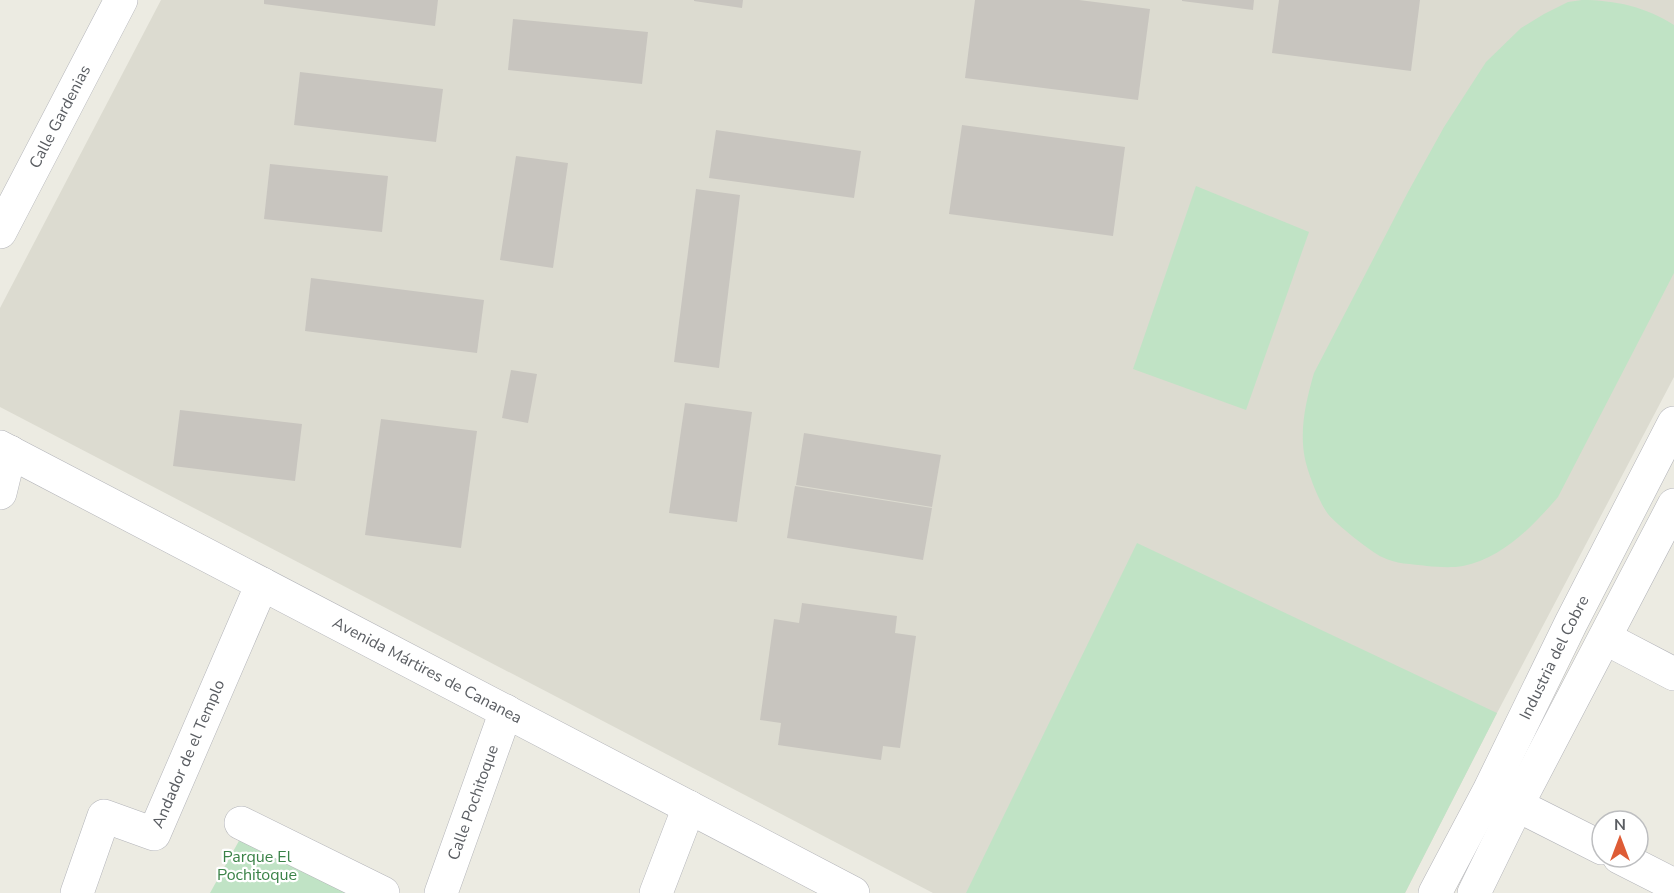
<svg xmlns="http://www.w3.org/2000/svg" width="1674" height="893" viewBox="0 0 1674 893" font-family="'Nunito Sans',sans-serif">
<rect width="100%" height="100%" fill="#ecebe2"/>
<!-- education -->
<path fill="#dcdbd0" d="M161 0H1674V377L1497 713 1405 893H933L0 407V308Z"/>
<!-- green -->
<g fill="#c0e3c5">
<path d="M1582 0C1615 0 1646 7 1674 25V273L1558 497C1533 526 1503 558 1463 566 1452 568 1438 567 1427 566 1412 564 1395 564 1382 557 1372 553 1335 523 1328 514 1319 502 1308 473 1305 459 1299 430 1306 401 1314 373L1408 192 1444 127 1486 62 1521 28 1544 14 1568 2Z"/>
<path d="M1196 186 1309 232 1246 410 1133 369Z"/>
<path d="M1137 543 1497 713 1405 893H966Z"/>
<path d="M245 830 374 893H210Z"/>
</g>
<!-- building -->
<g fill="#c8c5bf">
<path d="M264 0H438L435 26 264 4Z"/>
<path d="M694 0H743L742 8 694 1Z"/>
<path d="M975 0H1079L1150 9 1138 100 965 78Z"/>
<path d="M1182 0H1254L1253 10 1182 1Z"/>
<path d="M1279 0H1420L1411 71 1272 53Z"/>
<path d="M513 19 648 32 642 84 508 70Z"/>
<path d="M300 72 443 89 436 142 294 125Z"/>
<path d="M962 125 1125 147 1113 236 949 214Z"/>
<path d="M716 130 861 151 854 198 709 178Z"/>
<path d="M516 156 568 163 553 268 500 260Z"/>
<path d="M270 164 388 176 382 232 264 219Z"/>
<path d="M696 189 740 195 719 368 674 362Z"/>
<path d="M311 278 484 300 477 353 305 331Z"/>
<path d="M511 370 537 374 528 423 502 418Z"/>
<path d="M685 403 752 412 737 522 669 513Z"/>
<path d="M180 410 302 424 295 481 173 466Z"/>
<path d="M381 419 477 431 461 548 365 535Z"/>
<path d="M804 433 941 455 932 507 796 485Z"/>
<path d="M795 486 932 508 923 560 787 538Z"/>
<path d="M802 603 897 616 895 633 916 636 900 748 883 746 881 760 778 745 781 723 760 720 774 619 799 623Z"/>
</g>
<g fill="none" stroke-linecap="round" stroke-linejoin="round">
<!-- minor casing -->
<g stroke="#b3b4b9" stroke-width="34">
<g id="minor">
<path id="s1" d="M0 232 121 0"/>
<path id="s2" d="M0 447 853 893"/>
<path d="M0 493 10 452"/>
<path d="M1605 638 1674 674"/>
<path d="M1497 795 1602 848"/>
<path d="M241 823 383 893"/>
<path d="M1619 857 1674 885"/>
<path id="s3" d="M77 893 104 816 154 834 262 584"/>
<path id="s4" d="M441 893 506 711"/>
<path d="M656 893 689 807"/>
<path id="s5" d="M1435 893 1489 791 1571 623 1674 423"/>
<path d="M1474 893 1517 805 1674 505"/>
</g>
</g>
<!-- minor -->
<use href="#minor" stroke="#fff" stroke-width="33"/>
</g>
<g text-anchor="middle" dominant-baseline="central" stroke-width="4.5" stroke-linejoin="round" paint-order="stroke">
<!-- street labels -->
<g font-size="16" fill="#5a5d62" stroke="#fff">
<text stroke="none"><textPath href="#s1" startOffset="130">Calle Gardenias</textPath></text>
<text stroke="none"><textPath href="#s5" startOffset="264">Industria del Cobre</textPath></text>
<text stroke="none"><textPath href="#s2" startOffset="482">Avenida Mártires de Cananea</textPath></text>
<text stroke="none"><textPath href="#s3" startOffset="222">Andador de el Templo</textPath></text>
<text stroke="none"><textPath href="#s4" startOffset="96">Calle Pochitoque</textPath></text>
</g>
<!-- park labels -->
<g font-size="16" fill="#3a8247" stroke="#fff">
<text x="257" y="857">Parque El<tspan x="257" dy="18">Pochitoque</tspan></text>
</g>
</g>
<!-- north arrow -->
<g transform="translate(1620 839)"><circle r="28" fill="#ffffff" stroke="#bdbec0" stroke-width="1.5"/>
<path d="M0-4.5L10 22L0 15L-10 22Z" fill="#de5c36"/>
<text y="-9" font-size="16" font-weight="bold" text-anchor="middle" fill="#5a5d62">N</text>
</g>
</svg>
